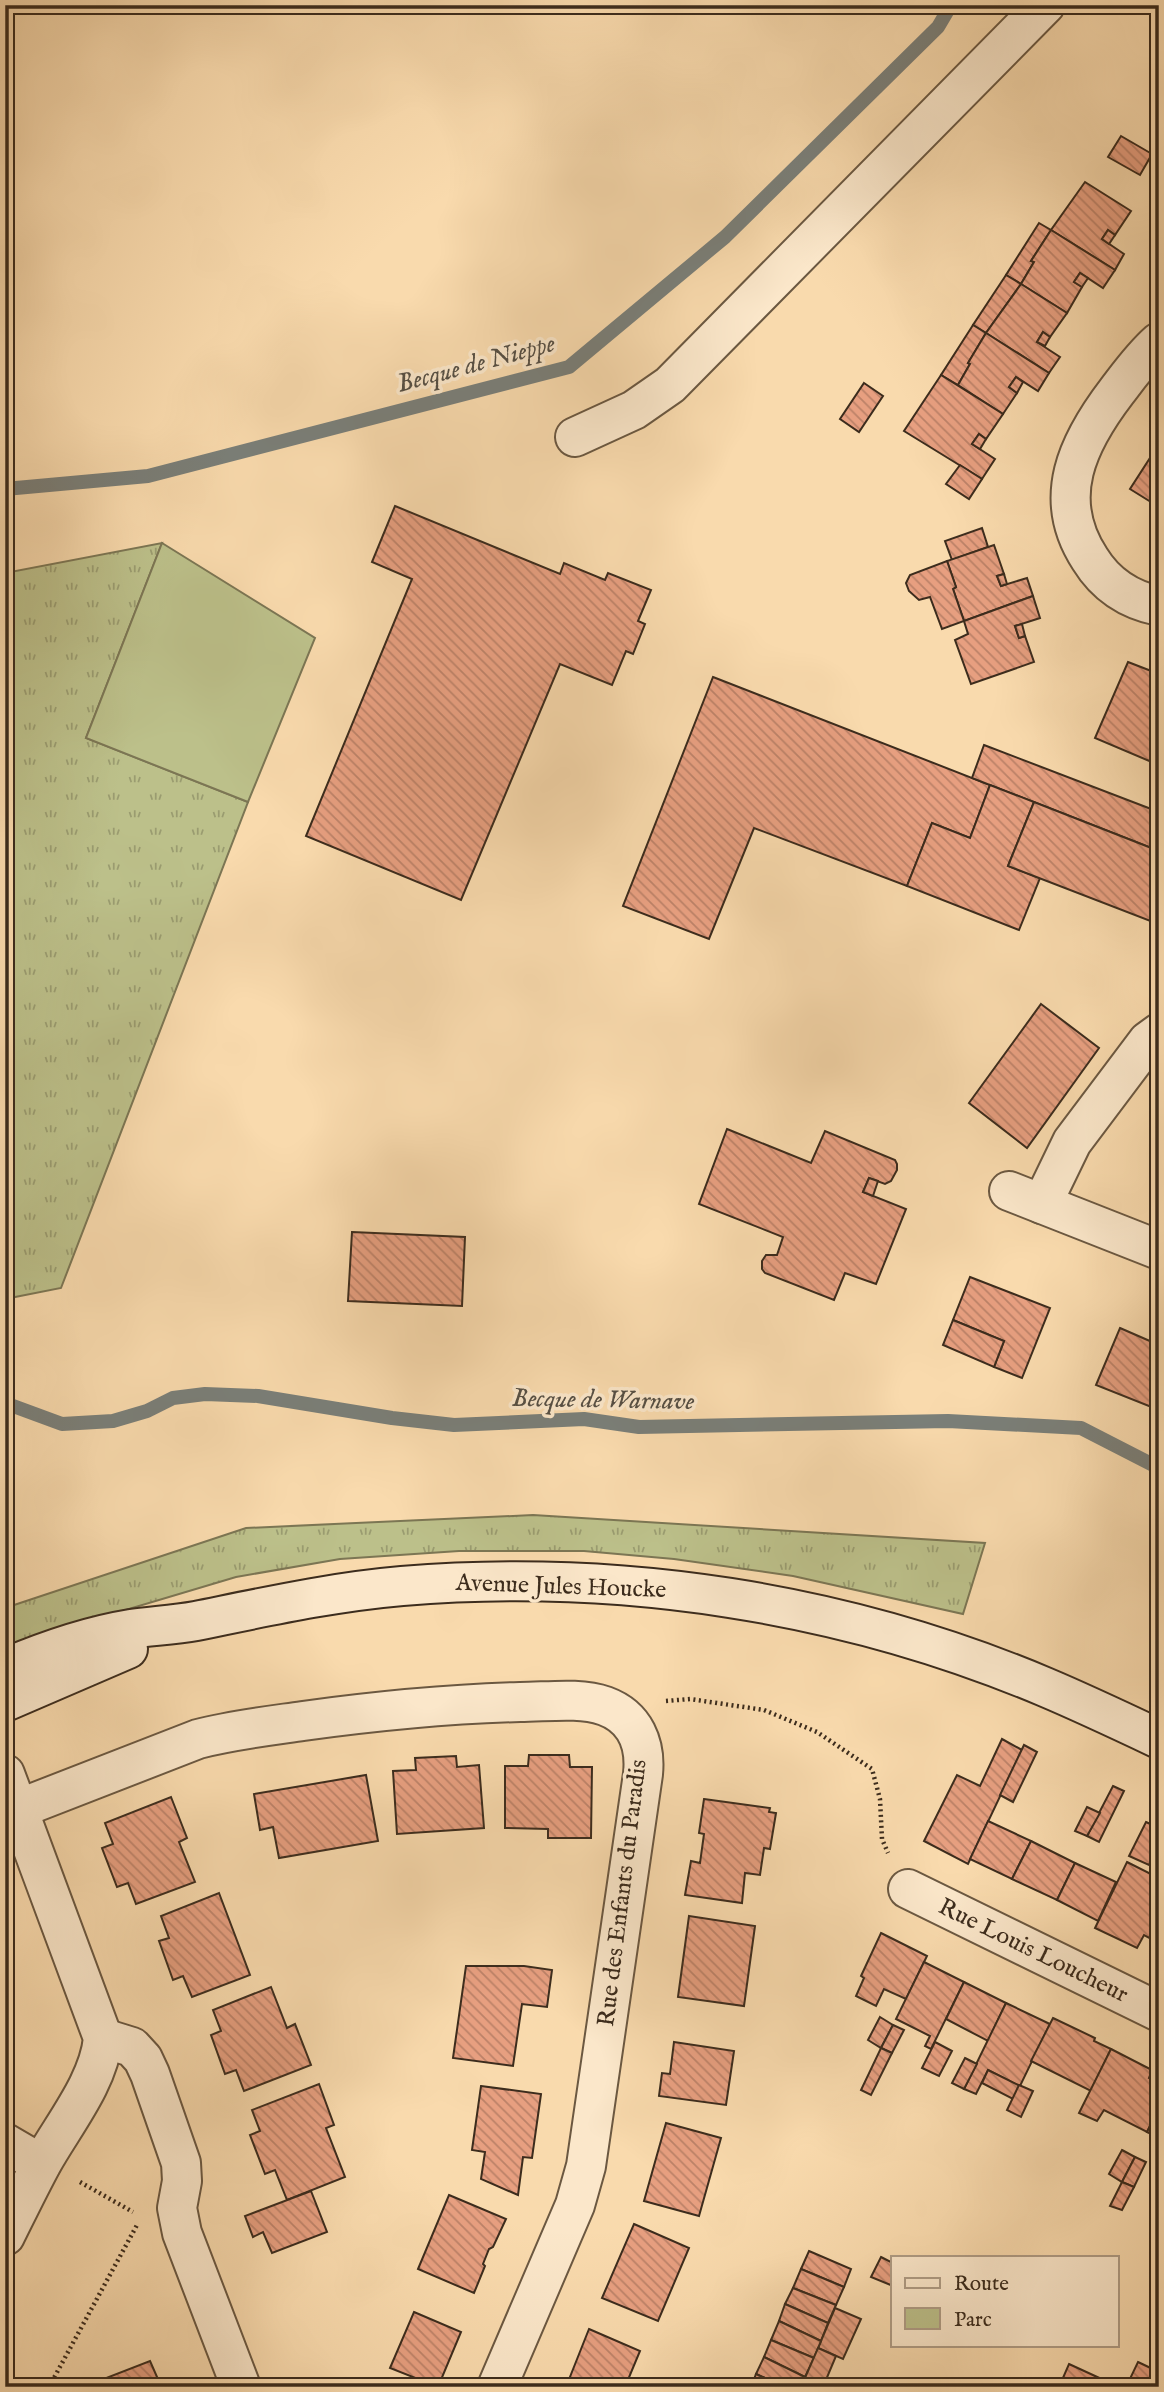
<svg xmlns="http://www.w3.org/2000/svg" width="1164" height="2392" viewBox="0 0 1164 2392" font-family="'IM FELL English',serif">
<defs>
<pattern id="grass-tufts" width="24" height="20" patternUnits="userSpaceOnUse" patternTransform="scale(1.75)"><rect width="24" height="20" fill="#bcc08a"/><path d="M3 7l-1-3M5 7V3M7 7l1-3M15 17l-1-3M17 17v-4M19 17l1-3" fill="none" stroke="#9a9c70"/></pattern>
<pattern id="building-back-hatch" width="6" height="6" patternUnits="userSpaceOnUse" patternTransform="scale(1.75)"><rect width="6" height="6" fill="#e79f80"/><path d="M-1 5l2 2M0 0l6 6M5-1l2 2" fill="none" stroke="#bc8268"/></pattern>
</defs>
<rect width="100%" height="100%" fill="#f9daad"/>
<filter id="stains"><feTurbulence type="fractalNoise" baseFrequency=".00286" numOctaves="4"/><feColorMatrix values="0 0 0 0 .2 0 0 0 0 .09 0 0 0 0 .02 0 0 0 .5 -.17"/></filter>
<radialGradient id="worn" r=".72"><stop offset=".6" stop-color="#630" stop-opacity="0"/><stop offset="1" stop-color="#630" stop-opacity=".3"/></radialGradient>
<!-- grass -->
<g fill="url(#grass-tufts)" stroke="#7c7654" stroke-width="2">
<path d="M162 543 86 738 248 802 61 1288 5 1299V573Z"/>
<path d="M533 1515 985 1543 963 1614 793 1576 674 1559 584 1551H459L340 1559 236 1577 5 1646V1608L246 1528Z"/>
</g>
<!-- park -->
<path fill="#bcc08a" stroke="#7c7654" stroke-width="2" d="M162 543 315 638 248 802 86 738Z"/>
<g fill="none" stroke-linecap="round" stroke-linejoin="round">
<!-- stream -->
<g stroke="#7a7f79" stroke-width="14">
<path d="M5 489 148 476 569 367 725 237 938 27 951 5"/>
<path d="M5 1403 62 1424 113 1421 147 1411 173 1398 205 1394 258 1396 392 1418 454 1425 584 1419 639 1427 948 1421 1081 1428 1159 1468"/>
</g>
</g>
<!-- building -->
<g fill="url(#building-back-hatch)" stroke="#3c2c1d" stroke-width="2">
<path d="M1121 136 1152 154 1140 175 1108 157Z"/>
<path d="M1085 182 1131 211 1115 235 1108 230 1102 239 1124 254 1115 270 1051 230Z"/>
<path d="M1039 223 1051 230 1031 261 1034 262 1021 284 1006 275Z"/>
<path d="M1051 230 1115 270 1103 288 1080 273 1074 282 1082 287 1067 313 1021 284 1034 262 1031 261Z"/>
<path d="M1108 230 1115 235 1109 244 1102 239Z"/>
<path d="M1080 273 1088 278 1082 287 1074 282Z"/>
<path d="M1006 275 1021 284 986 333 973 325Z"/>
<path d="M1021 284 1067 313 1050 337 1043 332 1037 342 1060 357 1049 373 986 333Z"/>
<path d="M973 325 986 333 968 363 970 364 958 385 941 375Z"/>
<path d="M1043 332 1050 337 1045 346 1037 342Z"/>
<path d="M986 333 1049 373 1038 391 1016 377 1009 387 1017 393 1003 414 958 385 970 364 968 363Z"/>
<path d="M941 375 1003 414 986 439 979 434 972 444 995 459 982 479 904 431Z"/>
<path d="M1016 377 1023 382 1017 393 1009 387Z"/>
<path d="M864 383 883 396 859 432 840 419Z"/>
<path d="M979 434 986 439 980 449 972 444Z"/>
<path d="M1159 444V507L1130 489Z"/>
<path d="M960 465 982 479 969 499 946 484Z"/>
<path d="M395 506 560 574 564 563 605 580 608 573 651 590 638 621 645 624 633 654 626 651 612 685 560 664 461 900 306 836 412 579 372 562Z"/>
<path d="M982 528 988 547 952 560 945 541Z"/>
<path d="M994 545 1004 574 997 576 1001 586 1027 578 1033 596 964 621 953 589 956 587 947 561Z"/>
<path d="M947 561 956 587 953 589 964 621 942 629 930 597 919 600 909 591 906 583 910 575Z"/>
<path d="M1004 574 1007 584 1001 586 997 576Z"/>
<path d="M1033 596 1040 618 1015 626 1019 638 1025 636 1034 662 971 684 955 640 968 634 964 621Z"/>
<path d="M1022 624 1025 636 1019 638 1015 626Z"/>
<path d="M1128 662 1159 674V751L1154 763 1095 738Z"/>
<path d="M713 677 990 785 970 838 932 823 907 886 754 828 709 939 623 906Z"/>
<path d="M984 745 1159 812V851L972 778Z"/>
<path d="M1155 778 1159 780V791L1151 788Z"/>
<path d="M990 785 1034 802 1008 866 1040 878 1019 930 907 886 932 823 970 838Z"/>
<path d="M1034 802 1159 851V908L1153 922 1008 866Z"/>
<path d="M1041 1004 1099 1048 1027 1148 969 1103Z"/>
<path d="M727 1129 811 1163 825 1131 895 1160 897 1164V1170L891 1181 885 1184 869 1178 863 1192 906 1209 876 1284 845 1273 834 1300 765 1273 762 1269V1261L766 1255H777L783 1237 699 1204Z"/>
<path d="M869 1178 878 1181 873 1196 863 1192Z"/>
<path d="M352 1232 465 1237 462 1306 348 1301Z"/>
<path d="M970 1277 1050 1308 1022 1378 994 1367 1004 1341 953 1320Z"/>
<path d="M953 1320 1004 1341 994 1367 943 1345Z"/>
<path d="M1120 1328 1159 1345V1410L1096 1385Z"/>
<path d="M1002 1739 1022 1750 968 1864 924 1841 957 1775 980 1786Z"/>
<path d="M1024 1745 1037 1752 1013 1802 1000 1795Z"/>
<path d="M529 1755H569L570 1767H592L591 1838H548V1829L505 1828V1766H528Z"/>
<path d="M456 1756 457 1767 479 1765 484 1828 397 1834 393 1771 416 1770 415 1758Z"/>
<path d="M366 1775 378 1841 279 1858 273 1827 260 1830 254 1794Z"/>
<path d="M1113 1786 1124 1791 1099 1842 1087 1836Z"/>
<path d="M171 1797 187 1838 179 1842 195 1882 136 1904 128 1883 117 1887 102 1848 113 1844 105 1823Z"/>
<path d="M704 1799 770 1808 769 1812 776 1813 770 1849 764 1848 760 1875 745 1873 742 1903 685 1895 691 1861 700 1863 704 1834 699 1833Z"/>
<path d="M1087 1807 1100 1813 1087 1836 1075 1831Z"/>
<path d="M988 1821 1031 1841 1012 1879 970 1859Z"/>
<path d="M1146 1822 1159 1828V1845L1149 1865 1129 1856Z"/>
<path d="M1031 1841 1075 1863 1057 1900 1012 1879Z"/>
<path d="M1127 1862 1159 1878V1943L1144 1935 1137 1948 1095 1928Z"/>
<path d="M1075 1863 1116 1882 1098 1921 1057 1900Z"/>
<path d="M219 1893 250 1975 192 1997 183 1976 173 1980 159 1941 169 1938 161 1916Z"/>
<path d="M689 1916 755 1926 744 2006 678 1997Z"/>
<path d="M881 1933 927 1956 906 1999 884 1989 876 2006 856 1996 864 1978 861 1976Z"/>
<path d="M924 1962 964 1982 931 2049 925 2046 930 2036 896 2019Z"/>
<path d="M466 1966H524L552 1970 547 2007 522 2004 513 2066 453 2058Z"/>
<path d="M964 1982 1006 2003 988 2041 946 2019Z"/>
<path d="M271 1987 287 2028 295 2024 311 2065 244 2091 236 2070 225 2074 211 2035 221 2031 213 2010Z"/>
<path d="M1006 2003 1050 2024 1020 2086 988 2070 976 2094 964 2089Z"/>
<path d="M880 2017 893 2025 881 2048 868 2040Z"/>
<path d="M1053 2018 1095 2038 1094 2041 1111 2049 1091 2091 1031 2061Z"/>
<path d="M893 2025 904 2030 892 2053 881 2048Z"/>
<path d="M674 2042 734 2051 726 2105 659 2096 662 2073 670 2074Z"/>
<path d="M935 2042 952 2051 939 2076 922 2068Z"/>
<path d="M881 2048 892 2053 871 2095 861 2090Z"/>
<path d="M1111 2049 1152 2070 1149 2078 1159 2083V2108L1147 2132 1104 2110 1097 2121 1079 2113Z"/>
<path d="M965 2058 977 2064 964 2089 952 2083Z"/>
<path d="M988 2070 1020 2086 1013 2099 982 2083Z"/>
<path d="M319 2084 334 2125 326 2128 345 2177 287 2200 275 2170 265 2174 250 2135 260 2131 252 2110Z"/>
<path d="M1019 2085 1033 2091 1021 2117 1007 2110Z"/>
<path d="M481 2086 541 2094 532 2158 523 2157 518 2195 481 2179 485 2152 472 2150Z"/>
<path d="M1159 2108V2138L1147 2132Z"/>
<path d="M666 2123 721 2138 699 2216 644 2201Z"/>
<path d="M1122 2150 1135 2157 1122 2182 1109 2174Z"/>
<path d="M1135 2157 1146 2162 1134 2187 1122 2182Z"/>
<path d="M1122 2182 1134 2187 1122 2210 1110 2206Z"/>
<path d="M311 2191 327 2232 272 2253 263 2232 253 2237 245 2216Z"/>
<path d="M449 2195 506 2219 493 2247 489 2249 483 2264 485 2266 474 2293 418 2269Z"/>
<path d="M634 2224 689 2248 658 2321 602 2298Z"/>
<path d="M809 2251 851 2269 844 2287 801 2269Z"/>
<path d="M881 2257 893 2263V2286L871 2277Z"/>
<path d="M801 2269 844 2287 836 2305 793 2288Z"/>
<path d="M793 2288 836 2305 828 2323 785 2304Z"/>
<path d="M785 2304 828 2323 821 2341 779 2321Z"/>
<path d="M835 2308 861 2319 843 2359 818 2348Z"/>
<path d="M414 2312 461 2332 438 2387 390 2368Z"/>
<path d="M779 2321 821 2341 814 2358 771 2340Z"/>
<path d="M589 2329 640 2351 625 2387H566Z"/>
<path d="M771 2340 814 2358 805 2377 764 2357Z"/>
<path d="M818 2348 836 2356 823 2387H801Z"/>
<path d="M764 2357 805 2377 801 2387H785L756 2374Z"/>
<path d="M150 2361 161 2386 104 2387 101 2380Z"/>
<path d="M1138 2362 1159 2372V2387L1127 2385Z"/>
<path d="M1069 2364 1119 2387H1059Z"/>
<path d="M756 2374 785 2387H751Z"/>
</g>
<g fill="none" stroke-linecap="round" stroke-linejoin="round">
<!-- street casing -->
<g stroke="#6b5841" stroke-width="42">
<g id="street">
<path d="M1159 342C1142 357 1130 374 1117 391 1078 442 1050 498 1090 559 1106 585 1129 600 1159 606"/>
<path d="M575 437 634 410 670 385 1045 5"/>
<path d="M1009 1191 1159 1250"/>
<path d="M1042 1204 1072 1142 1148 1041 1159 1033"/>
<path d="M5 1774 103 2038C99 2082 63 2125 42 2163 29 2187 17 2212 5 2236"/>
<path d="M18 1809 198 1739C233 1730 268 1726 303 1721 376 1711 447 1704 520 1702 547 1702 579 1697 605 1706 635 1717 646 1744 643 1774L586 2166 575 2205 497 2387"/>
<path d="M908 1889 1159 2012"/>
<path d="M103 2038 132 2047 143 2059 150 2074 181 2163 182 2181 177 2208 182 2233 241 2387"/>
<path d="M5 2143 41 2164"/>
</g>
</g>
<!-- secondary casing -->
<g stroke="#3c2c1d" stroke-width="42">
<g id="secondary">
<path d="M5 1668C45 1651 88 1636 131 1629 152 1626 174 1625 196 1621 265 1607 332 1592 402 1586 619 1568 844 1602 1045 1687 1083 1703 1121 1721 1159 1739"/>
<path d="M5 1702 128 1649"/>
</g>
</g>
<!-- path -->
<g stroke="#3c2c1d" stroke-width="4.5" stroke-dasharray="2 3.5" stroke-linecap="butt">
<path d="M666 1701 690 1699 764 1710 817 1732 872 1769 880 1799 882 1839 888 1853"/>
<path d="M80 2182 133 2212"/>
<path d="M49 2387 137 2225"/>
</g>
<!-- street -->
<use href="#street" stroke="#fbe7ca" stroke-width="38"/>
<!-- secondary -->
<use href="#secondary" stroke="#fbe7ca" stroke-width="38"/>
</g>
<g text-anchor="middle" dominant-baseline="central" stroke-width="7" stroke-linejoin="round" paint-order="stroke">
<!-- street labels -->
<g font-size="24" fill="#3c2c1d" stroke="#fbe7ca">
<text transform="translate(561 1587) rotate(2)">Avenue Jules Houcke</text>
<text transform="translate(623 1893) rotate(-83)">Rue des Enfants du Paradis</text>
<text transform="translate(1033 1951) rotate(26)">Rue Louis Loucheur</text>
</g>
<!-- water labels -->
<g font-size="26" font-style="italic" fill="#564f44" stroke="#fbe7ca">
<text transform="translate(476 364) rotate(-15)">Becque de Nieppe</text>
<text transform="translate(603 1400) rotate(1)">Becque de Warnave</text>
</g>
</g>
<!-- margin -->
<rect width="1164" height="2392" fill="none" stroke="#f9daad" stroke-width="28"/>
<rect x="7" y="7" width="1150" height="2378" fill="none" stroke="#3c2c1d" stroke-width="3.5"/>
<rect x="14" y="14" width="1136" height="2364" fill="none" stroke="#3c2c1d" stroke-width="2"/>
<!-- legend -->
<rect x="891" y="2256" width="228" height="91" fill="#fbe7ca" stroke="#af9c85" stroke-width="2"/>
<rect x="905" y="2278" width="35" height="10" fill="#fbe7ca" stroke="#af9c85" stroke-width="2"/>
<text x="954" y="2290" font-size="21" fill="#3c2c1d">Route</text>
<rect x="905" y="2308" width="35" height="21" fill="#bcc08a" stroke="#af9c85" stroke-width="2"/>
<text x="954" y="2326" font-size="21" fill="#3c2c1d">Parc</text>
<rect width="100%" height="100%" filter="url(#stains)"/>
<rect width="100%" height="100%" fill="url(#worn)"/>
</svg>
